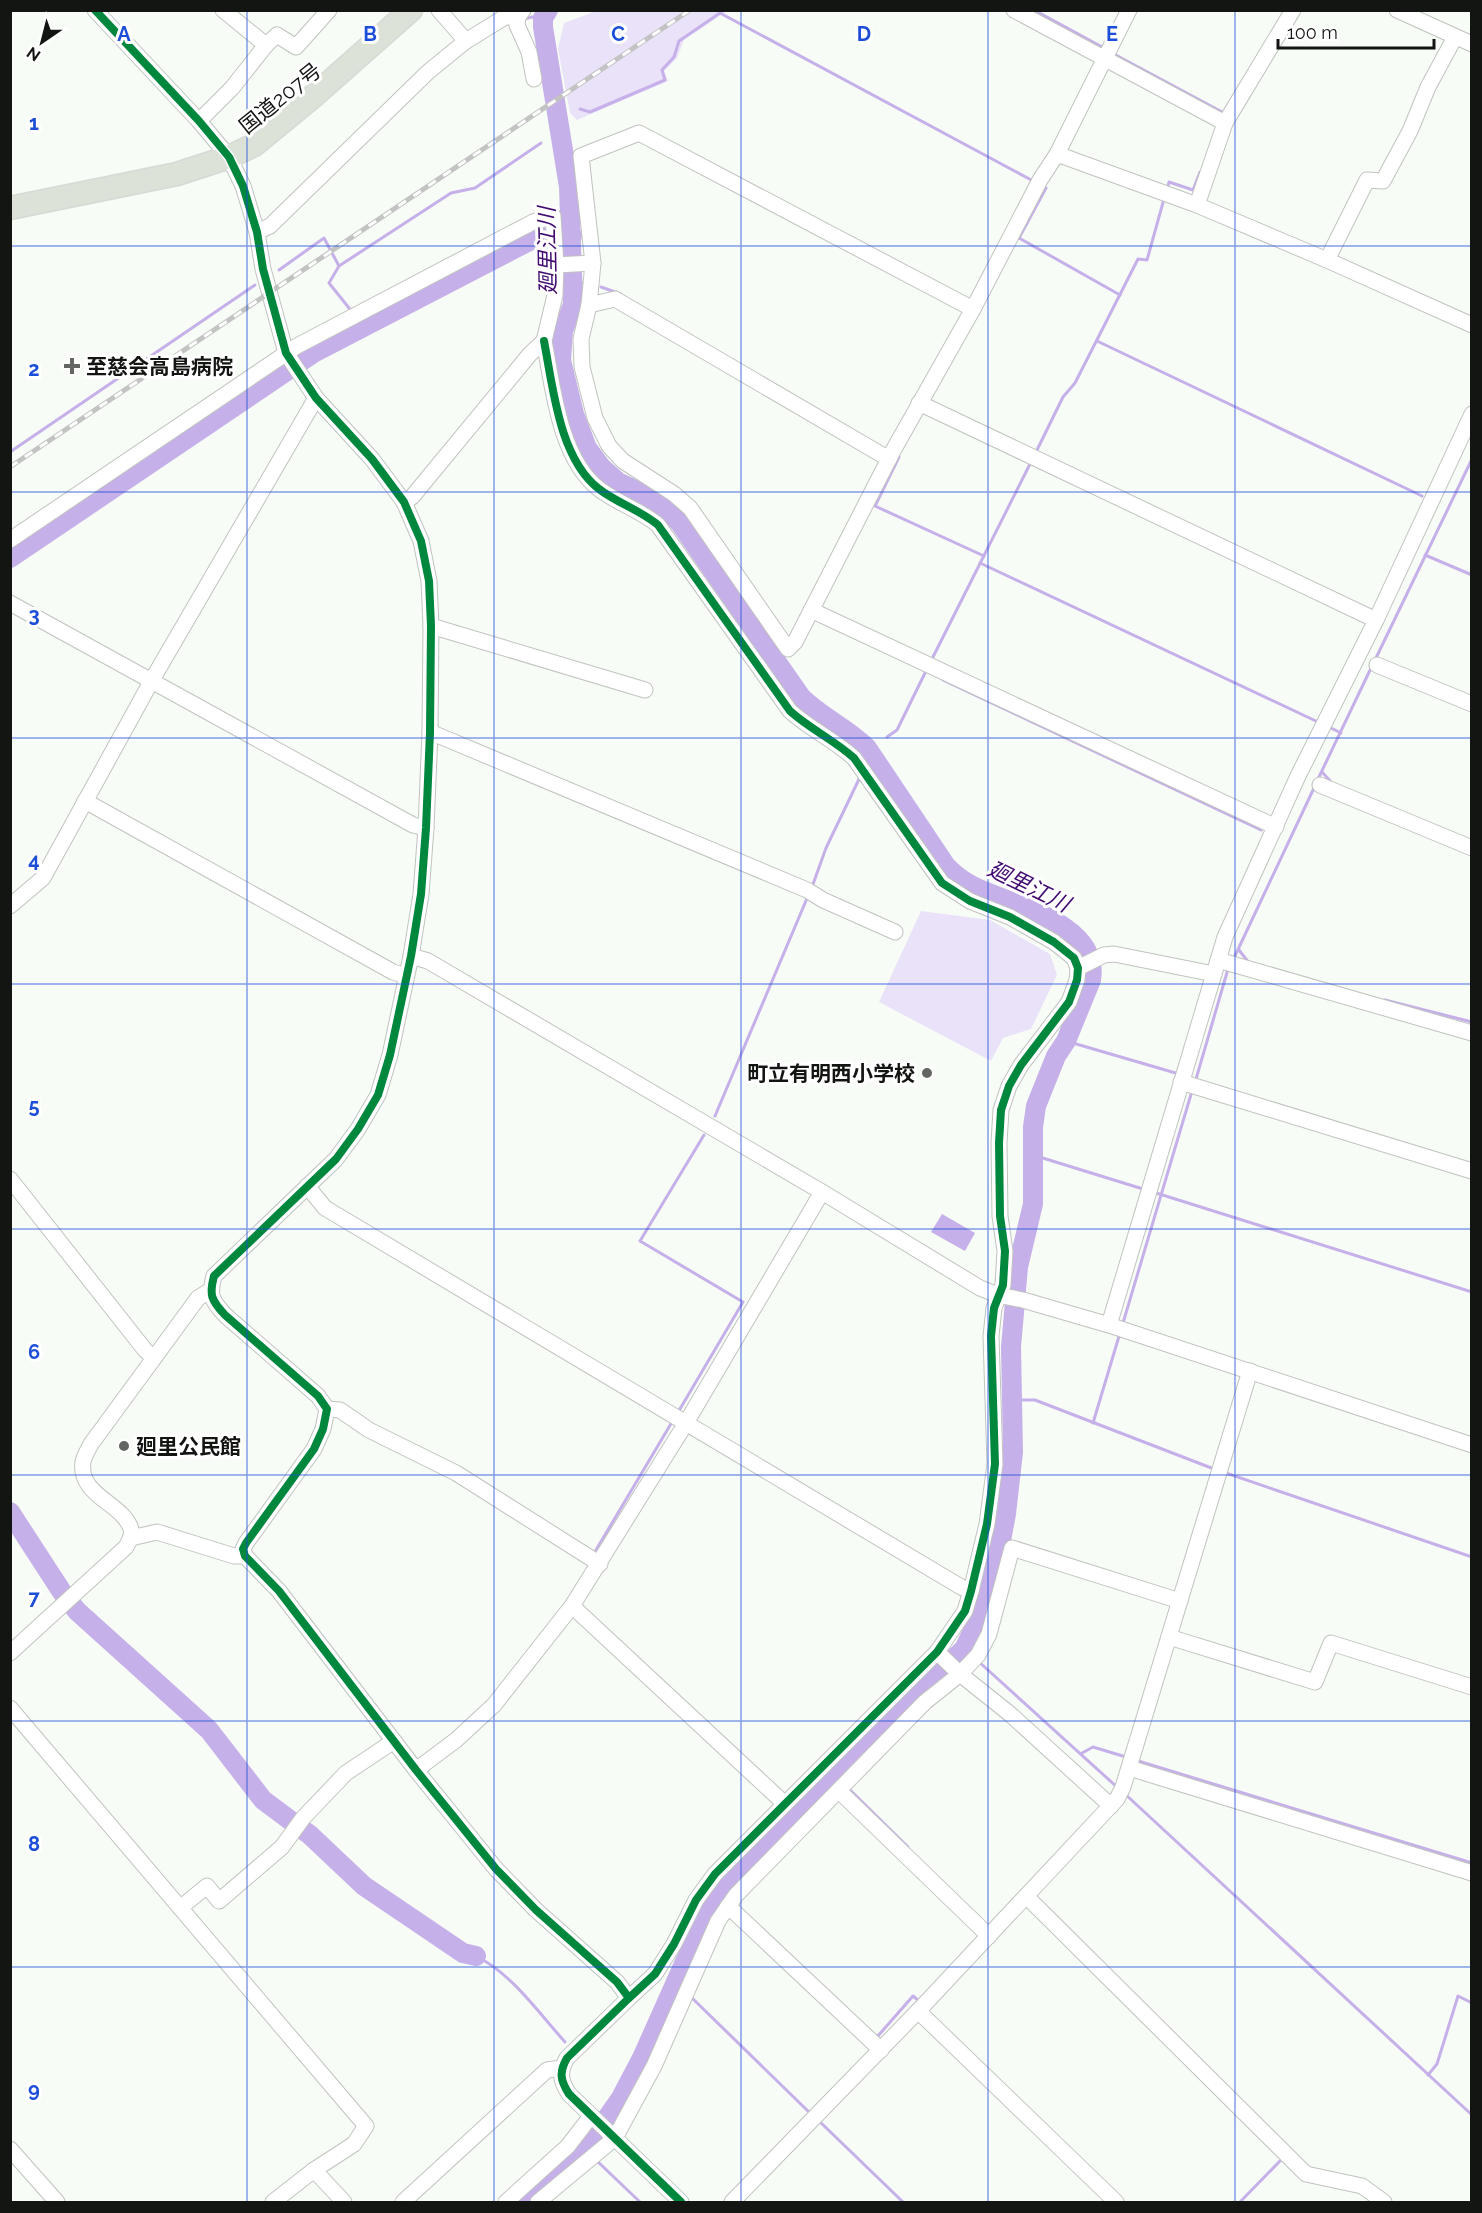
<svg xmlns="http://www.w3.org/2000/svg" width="1482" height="2213" viewBox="0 0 1482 2213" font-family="Raleway,'Noto Sans JP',sans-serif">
<rect width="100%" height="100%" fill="#f8fcf6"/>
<!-- green -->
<g fill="#eae2f9">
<path d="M599 10H727V11L684 40 677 58 664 71 668 81 577 120 570 113 558 49 564 23Z"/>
<path d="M921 911 990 920 1050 954 1057 975 1031 1029 1003 1038 991 1061 879 1002Z"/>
</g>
<!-- water -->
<path fill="#c6b0e9" d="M942 1214 975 1233 965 1251 931 1232Z"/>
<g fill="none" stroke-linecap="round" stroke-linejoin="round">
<!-- stream -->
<g stroke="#c6b0e9" stroke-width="3">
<path d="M1034 10 1104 48"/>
<path d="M524 19 532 17 543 18"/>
<path d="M1112 53 1224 113"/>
<path d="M580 109 590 112 665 80 662 70 674 57 679 41 720 13 1035 182"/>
<path d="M1044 186 1046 188 1019 238 1120 295"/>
<path d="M1167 190 1169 182 1193 190 1200 172"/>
<path d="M279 270 324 238 339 266"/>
<path d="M573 285 582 283"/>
<path d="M601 287 621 294"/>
<path d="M353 313 329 283 339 266 451 193 475 188 541 143"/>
<path d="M358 321 362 328"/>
<path d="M1097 341 1422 496"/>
<path d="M10 452 255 285"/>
<path d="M1036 452 1063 397 1075 383 1138 259 1147 260 1164 199"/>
<path d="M896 455 899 457 875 506 984 556"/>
<path d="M1425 555 1472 575"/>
<path d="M980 563 1318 722"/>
<path d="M933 657 1032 460"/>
<path d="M1375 660 1472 459"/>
<path d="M943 680 1261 830"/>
<path d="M1327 726 1341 733"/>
<path d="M887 737 897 730 926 671"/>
<path d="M867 748 873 745"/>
<path d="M868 770 878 763"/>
<path d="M1322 772 1332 783"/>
<path d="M1318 779 1372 666"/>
<path d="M812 887 826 848 861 775"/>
<path d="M1239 950 1249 963"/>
<path d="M1234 958 1314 788"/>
<path d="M1385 1000 1472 1022"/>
<path d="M1066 1041 1179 1074"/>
<path d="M1198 1080 1196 1079 1228 969"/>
<path d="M715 1116 808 896"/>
<path d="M1033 1155 1143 1189"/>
<path d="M1153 1192 1472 1292"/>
<path d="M1123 1323 1192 1091"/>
<path d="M1013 1400H1035L1214 1469"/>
<path d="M677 1414 743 1302 640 1241 704 1135"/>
<path d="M1093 1423 1120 1333"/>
<path d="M1223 1472 1472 1557"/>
<path d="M596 1550 672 1422"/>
<path d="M964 1649 971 1655"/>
<path d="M978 1661 1118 1788"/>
<path d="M1082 1753 1093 1747 1126 1757"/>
<path d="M1135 1760 1472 1863"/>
<path d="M835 1775 841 1782"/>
<path d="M848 1788 908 1847"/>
<path d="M1125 1794 1472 2115"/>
<path d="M721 1891 727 1895"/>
<path d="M476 1956C512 1974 538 2012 565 2042"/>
<path d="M676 1983 682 1988"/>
<path d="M691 1997 811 2114"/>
<path d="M875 2035 877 2037 913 1996 920 2002"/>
<path d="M1428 2075 1437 2064 1458 1996 1472 2003"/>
<path d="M818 2120 903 2202"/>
<path d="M596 2160 640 2202"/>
<path d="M1240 2202 1280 2161"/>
</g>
<!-- river -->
<g stroke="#c6b0e9" stroke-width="20">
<path d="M10 558 315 352 535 238 572 236"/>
<path d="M10 1512 62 1592 77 1611 209 1730 263 1800 310 1835 364 1886 463 1953 476 1956"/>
<path d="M521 2202 585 2149 621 2098 642 2058 704 1919 721 1891 894 1716 964 1649 980 1616 999 1551 1006 1514 1013 1452 1011 1347 1018 1267 1033 1204V1127L1036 1106 1056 1056 1066 1041 1091 980C1101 922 1009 905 971 885 961 880 954 874 946 866L867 748C847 728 821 717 801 697L680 523 665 508 649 497 618 482 601 467 587 448 574 414 561 360 563 331 573 304 569 187 543 27V18L548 10"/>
</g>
<!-- minor casing -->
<g stroke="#c0c3bf" stroke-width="17">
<g id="minor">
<path d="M95 10 199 121 229 157 243 186 257 232 263 269 286 353 316 398 372 459 404 502 421 541 429 581 431 626 430 732 426 828 421 894 411 956 390 1055 378 1095 358 1129 336 1159 214 1276C209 1295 211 1300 225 1315L318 1396 327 1409 323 1429 314 1449 246 1543 243 1549 245 1556 279 1591 416 1770 496 1869 536 1910 617 1982 629 1998 567 2058C559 2072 560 2080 569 2094L681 2202"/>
<path d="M439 10 466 41"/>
<path d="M1014 10 1225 123"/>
<path d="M1397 10 1472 44"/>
<path d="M518 17 517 25 529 52 534 79"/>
<path d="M266 45 277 35 296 47 329 10"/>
<path d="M199 121 232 88 266 45 223 10"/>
<path d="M1057 154 1197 205 1327 260 1472 325"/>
<path d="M1197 205 1225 123 1293 10"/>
<path d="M257 232 270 226 428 72 466 41 505 17H518L523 10"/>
<path d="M1327 260 1367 180 1383 181 1410 131 1428 87 1455 37"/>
<path d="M556 265 593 263"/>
<path d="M589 305 581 339 582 367 595 418 609 446 623 461 674 494 690 508 788 649 795 642 894 449 973 309 1040 180 1057 154 1129 10"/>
<path d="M544 341C553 387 559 458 599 489 617 503 640 510 658 525L790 711C810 729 834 740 854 758L942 883 970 901 1010 917 1054 942 1074 958 1078 968 1077 980 1069 1002 1021 1065 1009 1086 1001 1110 999 1143 1000 1216 1005 1251 1003 1285 994 1308 991 1336 995 1464 987 1524 971 1591 965 1611 937 1652 715 1874 696 1900 674 1944 655 1974 629 1998"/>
<path d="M919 403 1376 620"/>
<path d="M889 459 615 299 589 305 593 263 581 156 639 133 973 309"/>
<path d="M10 540 297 346 533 222 553 216 556 265 555 295 544 341 530 354 412 497 404 502"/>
<path d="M10 603 413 825 426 828"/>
<path d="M811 610 1276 827"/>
<path d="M431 626 645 690"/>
<path d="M1377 665 1472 704"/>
<path d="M430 732 807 890 823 900 895 932"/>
<path d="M1320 785 1472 848"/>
<path d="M85 801 393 972 406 976"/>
<path d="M10 906 43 878 152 680 316 398"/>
<path d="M411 956 428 961 822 1192 980 1288 998 1295 1023 1300 1109 1325 1225 937 1298 776 1376 620 1472 414"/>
<path d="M1218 960 1472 1033"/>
<path d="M1078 968 1104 955 1114 954 1214 974"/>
<path d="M1181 1082 1472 1171"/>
<path d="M10 1179 145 1350 154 1358"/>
<path d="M307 1186 325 1208 961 1587 971 1591"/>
<path d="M1109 1325 1472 1445"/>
<path d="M327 1409 340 1410 369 1430 456 1473 600 1564"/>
<path d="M131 1538 157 1532 234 1556H245"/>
<path d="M572 1606 785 1804"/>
<path d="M1169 1637 1315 1682 1331 1643 1472 1687"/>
<path d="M937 1652 960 1674 1010 1714 1111 1806"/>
<path d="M10 1653 126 1547C129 1541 133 1535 131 1529 123 1503 78 1496 83 1462 84 1456 88 1450 91 1444L198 1298 211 1290"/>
<path d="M10 1708 366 2126 354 2144 314 2170 273 2202"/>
<path d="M1129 1768 1472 1873"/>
<path d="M416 1770 456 1740 494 1705 572 1606 686 1423 822 1192"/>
<path d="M839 1791 989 1936"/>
<path d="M1027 1897 1306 2174 1362 2186 1384 2202"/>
<path d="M728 1906 881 2050"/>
<path d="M180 1908 207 1886 219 1901 282 1847 303 1818 346 1773 394 1741"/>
<path d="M918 2011 1116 2202"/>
<path d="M10 2149 57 2202"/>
<path d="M314 2170 344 2202"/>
<path d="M403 2202 547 2070 562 2068"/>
<path d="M506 2202 568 2146 591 2116"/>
<path d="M538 2202 615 2138 654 2066 718 1921 736 1895 925 1702 960 1674 978 1655 989 1634 1012 1548 1180 1601"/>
<path d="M732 2202 920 2009 1117 1799 1123 1787 1250 1371"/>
</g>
</g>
<!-- highway casing -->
<g stroke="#d7d9d6" stroke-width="25">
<path id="highway" d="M10 208 177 174 229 157 254 145 316 94 411 10"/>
</g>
<!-- minor -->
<use href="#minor" stroke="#fefffe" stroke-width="15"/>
<!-- highway -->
<use href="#highway" stroke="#dce2d8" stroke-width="22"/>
<!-- rail casing -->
<g stroke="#c2c3c2" stroke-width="5">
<path id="rail" d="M10 467 690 10"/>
</g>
<!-- rail -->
<use href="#rail" stroke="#fff" stroke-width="3" stroke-dasharray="9" stroke-linecap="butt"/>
<!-- cycleway casing -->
<g stroke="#fff" stroke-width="11">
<g id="cycleway">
<path d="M95 10 199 121 229 157 243 186 257 232 263 269 286 353 316 398 372 459 404 502 421 541 429 581 431 626 430 732 426 828 421 894 411 956 390 1055 378 1095 358 1129 336 1159 214 1276C209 1295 211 1300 225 1315L318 1396 327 1409 323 1429 314 1449 246 1543 243 1549 245 1556 279 1591 416 1770 496 1869 536 1910 617 1982 629 1998 567 2058C559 2072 560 2080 569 2094L681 2202"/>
<path d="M544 341C553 387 559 458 599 489 617 503 640 510 658 525L790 711C810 729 834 740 854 758L942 883 970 901 1010 917 1054 942 1074 958 1078 968 1077 980 1069 1002 1021 1065 1009 1086 1001 1110 999 1143 1000 1216 1005 1251 1003 1285 994 1308 991 1336 995 1464 987 1524 971 1591 965 1611 937 1652 715 1874 696 1900 674 1944 655 1974 629 1998"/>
</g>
</g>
<!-- cycleway -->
<use href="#cycleway" stroke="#00873e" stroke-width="8"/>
</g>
<!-- grid -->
<path fill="none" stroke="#1d4ed8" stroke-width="1.5" stroke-opacity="0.55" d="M247 10V2202M494 10V2202M741 10V2202M988 10V2202M1235 10V2202M10 246H1472M10 492H1472M10 738H1472M10 984H1472M10 1229H1472M10 1475H1472M10 1721H1472M10 1967H1472"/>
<!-- markers -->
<g fill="#636662" stroke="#fff" stroke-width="2">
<path d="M69 357h6v6h6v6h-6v6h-6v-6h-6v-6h6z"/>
<circle cx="927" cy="1073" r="6"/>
<circle cx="124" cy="1446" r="6"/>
</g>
<g text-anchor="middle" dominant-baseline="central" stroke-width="6" stroke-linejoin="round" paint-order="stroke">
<!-- street labels -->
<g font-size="21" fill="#131512" stroke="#fff">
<text transform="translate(280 98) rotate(-39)">国道207号</text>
</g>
<!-- poi labels -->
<g font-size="21" font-weight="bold" fill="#131512" stroke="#fff" text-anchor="start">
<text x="86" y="366">至慈会高島病院</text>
<text x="915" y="1073" text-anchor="end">町立有明西小学校</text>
<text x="136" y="1446">廻里公民館</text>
</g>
<!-- water labels -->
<g font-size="22" font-style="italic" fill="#410b70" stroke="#fff">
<text transform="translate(547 251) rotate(-91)">廻里江川</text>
<text transform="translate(1029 886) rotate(26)">廻里江川</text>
</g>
</g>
<g font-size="20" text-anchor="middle" font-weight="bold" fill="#1d4ed8" stroke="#fff" stroke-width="6" stroke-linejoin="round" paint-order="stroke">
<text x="124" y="41">A</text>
<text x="370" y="41">B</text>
<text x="618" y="41">C</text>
<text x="864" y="41">D</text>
<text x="1112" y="41">E</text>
<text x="34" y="130">1</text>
<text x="34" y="376">2</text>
<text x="34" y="622">3</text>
<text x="34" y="867">4</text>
<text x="34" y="1113">5</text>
<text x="34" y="1359">6</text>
<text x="34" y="1605">7</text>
<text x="34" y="1851">8</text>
<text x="34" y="2097">9</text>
</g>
<!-- border -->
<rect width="1482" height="2213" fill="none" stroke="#131512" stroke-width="24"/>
<!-- north arrow -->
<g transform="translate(42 42) rotate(215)" stroke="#ffffff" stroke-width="4.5" paint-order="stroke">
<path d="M0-4.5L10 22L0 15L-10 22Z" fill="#131512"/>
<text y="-9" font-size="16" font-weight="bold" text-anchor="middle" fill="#131512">N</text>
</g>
<!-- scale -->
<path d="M1278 39v9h156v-9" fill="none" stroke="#131512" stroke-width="3"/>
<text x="1287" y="39" font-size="18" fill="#131512" stroke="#ffffff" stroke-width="4.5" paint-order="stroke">100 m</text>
</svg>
